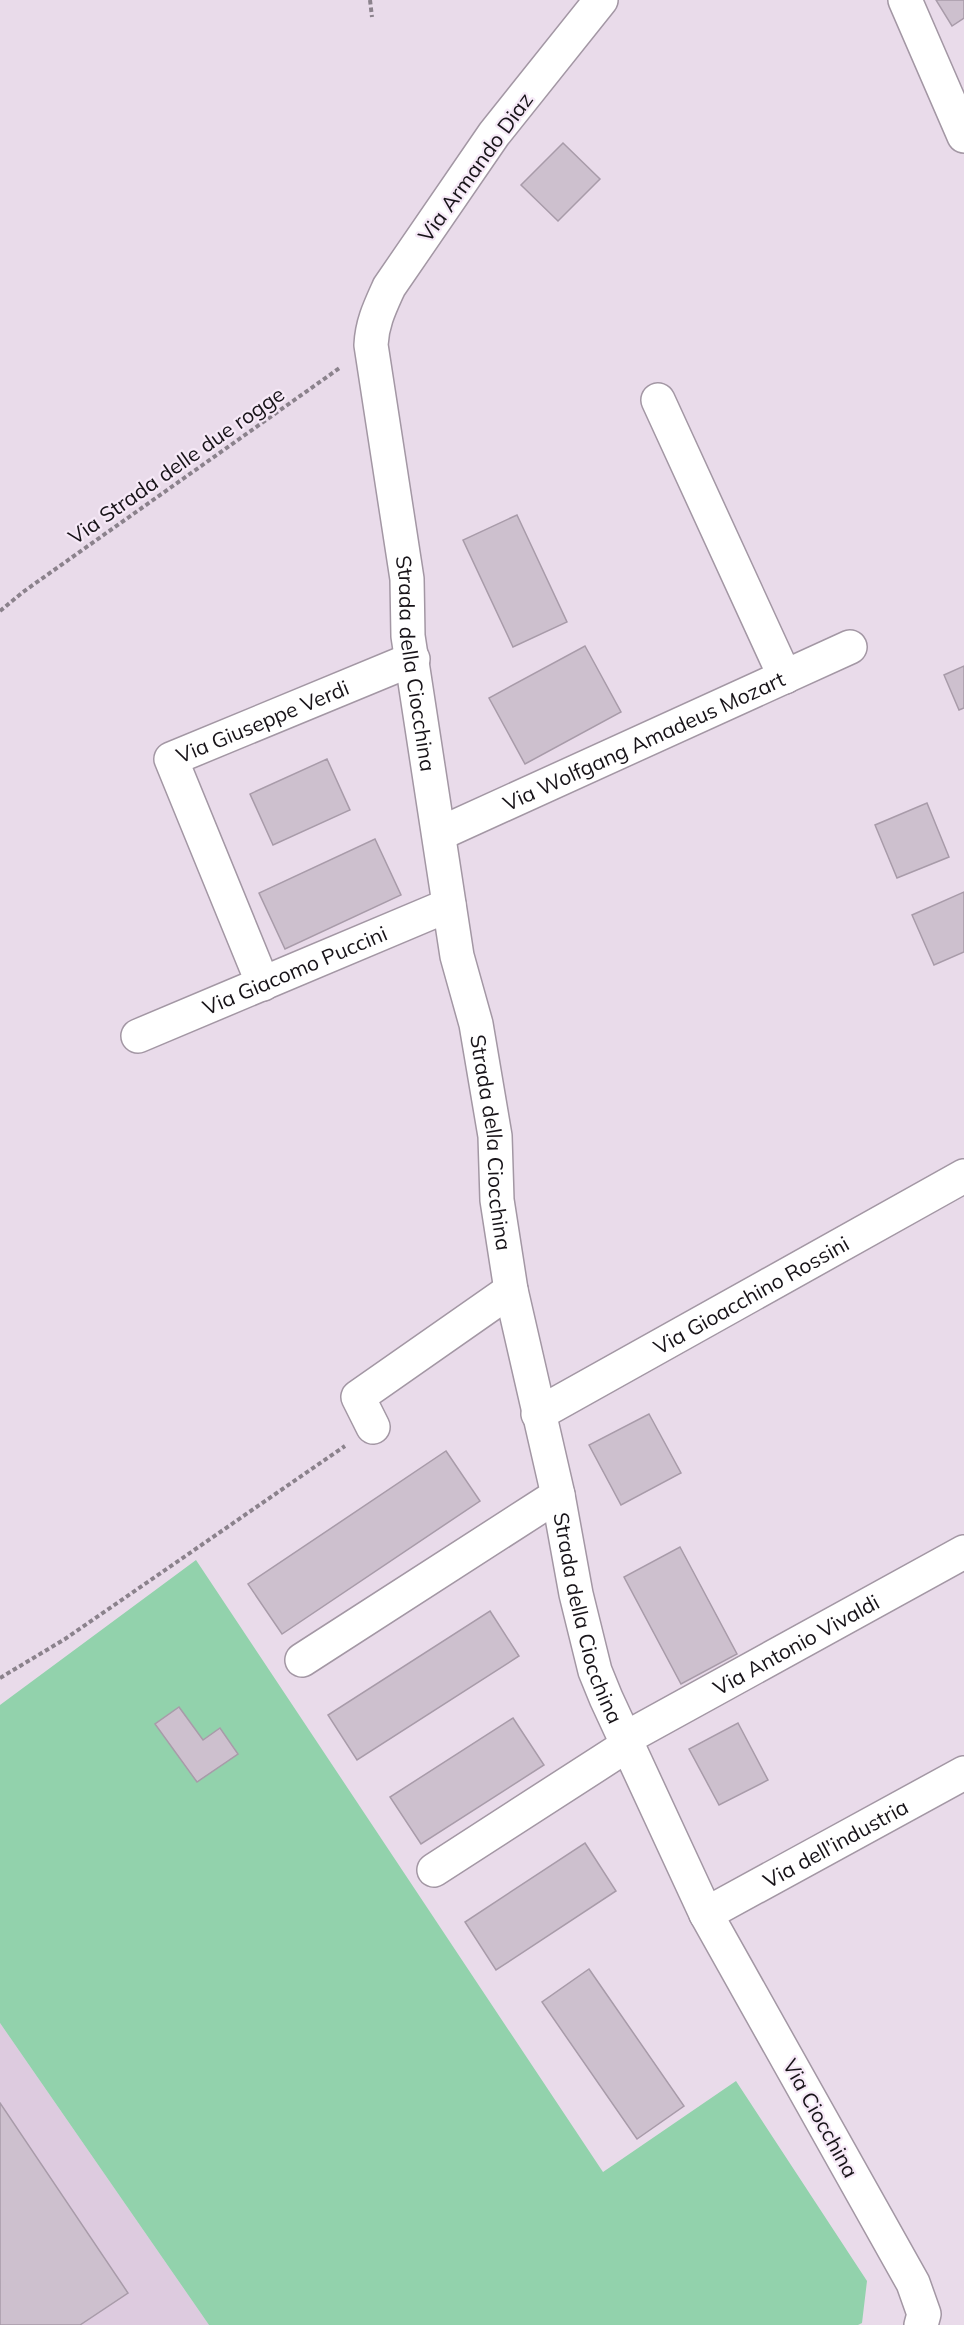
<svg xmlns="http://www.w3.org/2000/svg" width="964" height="2325" viewBox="0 0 964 2325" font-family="Mulish,sans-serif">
<rect width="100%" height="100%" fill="#e9dbea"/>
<!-- built -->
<path fill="#ddcbdf" d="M0 2023 209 2325H0Z"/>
<!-- green -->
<path fill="#92d2ac" d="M196 1560 603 2172 736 2081 867 2281 862 2323 858 2325H209L0 2023V1705Z"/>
<!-- building -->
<g fill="#cdc0ce" stroke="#a89ba9" stroke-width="1.5">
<path d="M936 0H964V18L952 26Z"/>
<path d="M563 143 600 179 558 221 521 185Z"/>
<path d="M517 515 567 622 513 647 463 540Z"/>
<path d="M585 646 621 712 525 764 489 698Z"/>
<path d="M964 666V708L959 710 944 675Z"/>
<path d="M327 759 350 810 273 845 250 794Z"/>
<path d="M927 803 949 857 897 878 875 825Z"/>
<path d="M375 839 401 895 285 949 259 893Z"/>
<path d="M964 892V952L934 965 912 915Z"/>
<path d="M649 1414 681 1473 621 1505 589 1445Z"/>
<path d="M446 1451 480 1501 282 1634 248 1584Z"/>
<path d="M680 1547 737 1654 681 1684 624 1577Z"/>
<path d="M490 1611 519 1656 357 1760 328 1715Z"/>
<path d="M179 1707 203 1740 220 1728 238 1754 197 1782 155 1724Z"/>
<path d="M513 1718 544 1765 421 1844 390 1797Z"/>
<path d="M738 1723 768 1780 719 1805 689 1749Z"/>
<path d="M585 1843 616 1891 496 1970 465 1922Z"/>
<path d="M589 1969 684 2106 637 2139 542 2002Z"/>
<path d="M0 2103 128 2293 80 2325H0Z"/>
</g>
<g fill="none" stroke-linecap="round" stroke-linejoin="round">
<!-- minor casing -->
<g stroke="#a397a4" stroke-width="36">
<g id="minor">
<path id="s1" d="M601 0 494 134 389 287C380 307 372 323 371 345L407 579 408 636 457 956 476 1024 495 1136 497 1200 511 1290 558 1495 576 1594 595 1671 606 1698 706 1914"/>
<path d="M905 0 964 136"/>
<path d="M658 400 785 677"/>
<path id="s2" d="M439 834 850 647"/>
<path id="s3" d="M263 984 171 759 413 659"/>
<path id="s4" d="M138 1036 449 905"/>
<path id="s5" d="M538 1414 964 1176"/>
<path d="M373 1427 358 1397 511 1290"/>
<path d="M302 1660 558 1495"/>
<path id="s6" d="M626 1738 964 1552"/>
<path d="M434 1870 629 1744"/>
</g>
</g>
<!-- tertiary casing -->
<g stroke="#a397a4" stroke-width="36">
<g id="tertiary">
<path id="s7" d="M921 2325 924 2314 913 2283 706 1914 964 1773"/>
</g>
</g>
<!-- path -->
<g stroke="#8b828c" stroke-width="4" stroke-dasharray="4.5 3" stroke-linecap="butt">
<path d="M370 0 372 17"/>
<path d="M0 611 23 592 341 367"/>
<path d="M0 1678 65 1639 345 1446"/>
</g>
<!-- minor -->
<use href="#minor" stroke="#fff" stroke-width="33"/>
<!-- tertiary -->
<use href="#tertiary" stroke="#fff" stroke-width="33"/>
</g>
<g text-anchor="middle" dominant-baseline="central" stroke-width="4.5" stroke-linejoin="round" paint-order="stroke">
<!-- street labels -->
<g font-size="21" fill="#171318" stroke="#f6e9f7">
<text transform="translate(475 167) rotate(-54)">Via Armando Diaz</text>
<text transform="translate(176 465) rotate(-35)">Via Strada delle due rogge</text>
<text stroke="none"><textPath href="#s1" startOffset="740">Strada della Ciocchina</textPath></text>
<text stroke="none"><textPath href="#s3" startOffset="342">Via Giuseppe Verdi</textPath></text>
<text stroke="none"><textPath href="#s2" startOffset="225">Via Wolfgang Amadeus Mozart</textPath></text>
<text stroke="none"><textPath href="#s4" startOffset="170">Via Giacomo Puccini</textPath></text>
<text stroke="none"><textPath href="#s1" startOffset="1226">Strada della Ciocchina</textPath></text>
<text stroke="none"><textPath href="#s5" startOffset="244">Via Gioacchino Rossini</textPath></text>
<text stroke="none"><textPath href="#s1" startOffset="1712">Strada della Ciocchina</textPath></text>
<text stroke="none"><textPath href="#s6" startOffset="194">Via Antonio Vivaldi</textPath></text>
<text stroke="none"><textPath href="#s7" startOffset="615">Via dell'industria</textPath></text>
<text transform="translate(821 2118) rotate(61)">Via Ciocchina</text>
</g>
</g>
</svg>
